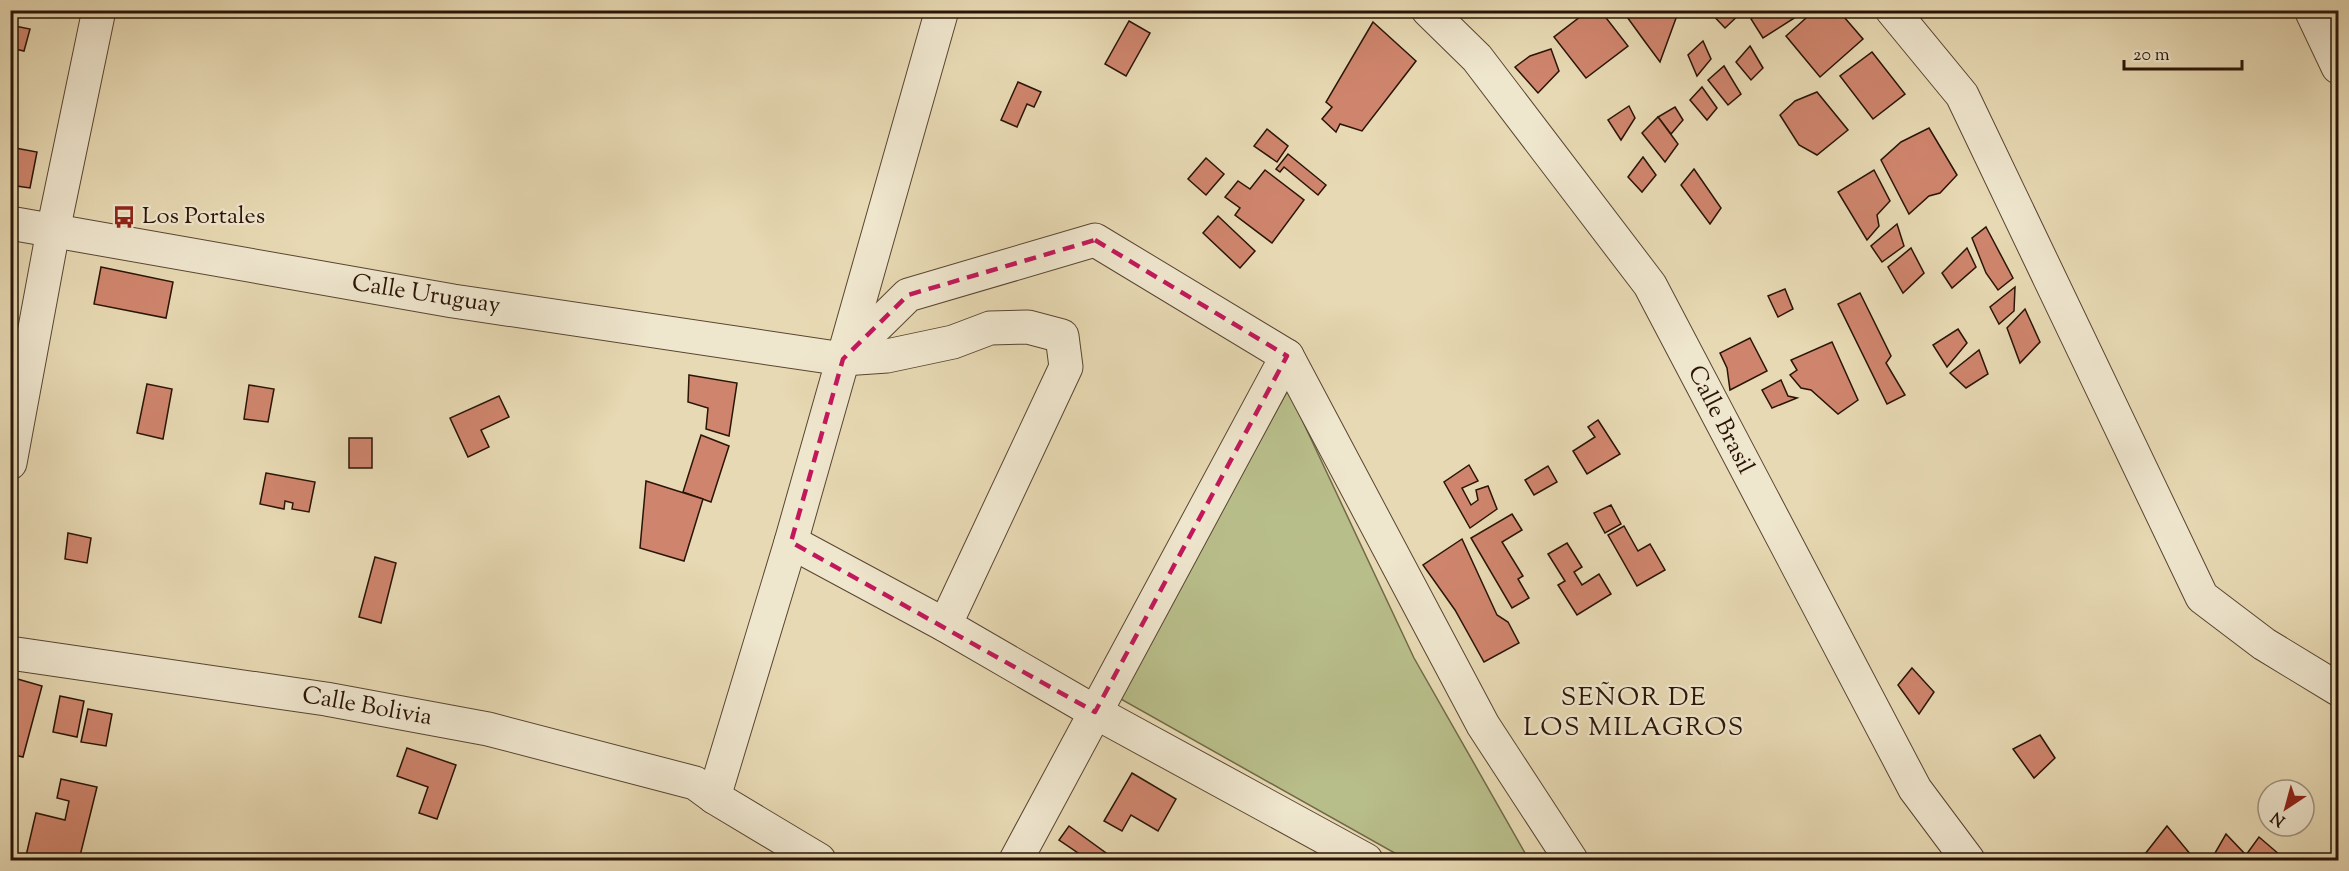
<svg xmlns="http://www.w3.org/2000/svg" width="2349" height="871" viewBox="0 0 2349 871" font-family="'Sorts Mill Goudy',serif">
<rect width="100%" height="100%" fill="#e7d9b3"/>
<filter id="stains"><feTurbulence type="fractalNoise" baseFrequency=".00333" numOctaves="4"/><feColorMatrix values="0 0 0 0 .2 0 0 0 0 .09 0 0 0 0 .02 0 0 0 .5 -.17"/></filter>
<radialGradient id="worn" r=".72"><stop offset=".6" stop-color="#630" stop-opacity="0"/><stop offset="1" stop-color="#630" stop-opacity=".3"/></radialGradient>
<!-- green -->
<path fill="#b8be8a" stroke="#716948" stroke-width="1.5" d="M1288 390 1414 658 1529 860H1407L1119 698Z"/>
<!-- building -->
<g fill="#cf856d" stroke="#2a1406" stroke-width="1.5">
<path d="M1589 10H1600L1628 46 1586 78 1554 37Z"/>
<path d="M1622 10H1679L1660 62 1643 39Z"/>
<path d="M1708 10H1744L1725 28Z"/>
<path d="M1762 10H1799V15L1763 38 1751 19Z"/>
<path d="M1815 10H1838L1863 39 1820 77 1786 36Z"/>
<path d="M1129 21 1150 33 1126 76 1105 64Z"/>
<path d="M1373 22 1416 61 1362 131 1340 124 1336 132 1322 119 1332 107 1326 102Z"/>
<path d="M10 25 30 29 24 51 10 48Z"/>
<path d="M1703 41 1711 59 1697 76 1688 55Z"/>
<path d="M1750 46 1763 68 1751 80 1736 62Z"/>
<path d="M1551 49 1559 71 1538 93 1515 67 1530 56Z"/>
<path d="M1872 52 1905 94 1873 119 1840 76Z"/>
<path d="M1724 66 1741 94 1728 105 1708 80Z"/>
<path d="M1018 82 1041 92 1034 107 1027 104 1017 127 1001 120Z"/>
<path d="M1702 87 1717 108 1707 120 1690 100Z"/>
<path d="M1817 92 1848 130 1817 155 1799 145 1780 115 1795 101Z"/>
<path d="M1629 106 1635 118 1621 140 1608 120Z"/>
<path d="M1675 107 1683 120 1671 134 1658 117Z"/>
<path d="M1658 117 1678 144 1665 162 1642 133Z"/>
<path d="M1929 128 1957 175 1940 193 1929 196 1909 214 1881 160 1901 142Z"/>
<path d="M1267 129 1288 146 1277 162 1254 146Z"/>
<path d="M10 147 37 152 30 188 10 185Z"/>
<path d="M1288 154 1326 185 1318 195 1284 167 1280 172 1276 169Z"/>
<path d="M1643 157 1656 175 1642 192 1628 177Z"/>
<path d="M1206 158 1224 174 1206 195 1188 179Z"/>
<path d="M1694 169 1721 208 1710 224 1681 185Z"/>
<path d="M1265 170 1304 200 1272 243 1235 215 1240 208 1225 197 1238 181 1250 189Z"/>
<path d="M1874 170 1890 201 1877 215 1879 226 1867 240 1838 192Z"/>
<path d="M1218 216 1255 251 1240 268 1203 233Z"/>
<path d="M1897 224 1904 246 1882 262 1871 246Z"/>
<path d="M1986 227 2013 278 1998 290 1986 273 1972 238Z"/>
<path d="M1911 248 1924 273 1903 293 1888 267Z"/>
<path d="M1967 248 1976 267 1952 288 1942 273Z"/>
<path d="M101 267 173 282 166 318 94 304Z"/>
<path d="M2015 287 2014 311 1999 324 1990 307Z"/>
<path d="M1785 289 1793 309 1778 317 1768 296Z"/>
<path d="M1860 293 1891 356 1886 363 1905 395 1887 404 1838 304Z"/>
<path d="M2025 309 2040 342 2020 363 2007 328Z"/>
<path d="M1958 329 1967 343 1947 367 1933 345Z"/>
<path d="M1750 338 1767 371 1730 390 1727 368 1720 353Z"/>
<path d="M1832 342 1858 400 1838 414 1811 390 1801 388 1790 375 1797 370 1791 360Z"/>
<path d="M1979 350 1988 374 1966 388 1950 373Z"/>
<path d="M689 375 737 383 729 436 706 429 708 408 688 402Z"/>
<path d="M1781 380 1788 396 1797 398 1772 408 1762 390Z"/>
<path d="M147 384 172 389 163 439 137 433Z"/>
<path d="M249 385 274 389 268 422 244 419Z"/>
<path d="M499 396 509 417 481 430 489 447 468 457 450 418Z"/>
<path d="M1598 420 1620 454 1587 474 1573 451 1595 437 1588 427Z"/>
<path d="M701 435 729 446 711 502 683 492Z"/>
<rect x="349" y="438" width="23" height="30"/>
<path d="M1469 465 1478 481 1462 488 1471 505 1478 500 1476 490 1488 486 1497 509 1470 528 1444 482Z"/>
<path d="M1548 466 1557 482 1534 495 1525 480Z"/>
<path d="M266 473 315 482 309 512 292 509 293 503 285 501 284 509 260 504Z"/>
<path d="M646 481 703 499 684 561 640 548Z"/>
<path d="M1611 505 1621 524 1605 533 1594 513Z"/>
<path d="M1512 514 1522 530 1502 542 1523 576 1518 579 1529 598 1512 608 1471 538Z"/>
<path d="M1624 526 1638 551 1650 544 1665 570 1637 586 1608 535Z"/>
<path d="M68 533 91 538 87 563 65 559Z"/>
<path d="M1462 539 1497 615 1508 622 1519 643 1484 662 1455 610 1423 565Z"/>
<path d="M1567 543 1582 567 1574 572 1582 585 1599 574 1611 594 1577 615 1558 585 1565 581 1548 554Z"/>
<path d="M375 557 396 563 381 623 359 617Z"/>
<path d="M1912 668 1934 692 1919 714 1898 685Z"/>
<path d="M14 678 42 686 23 757 10 754V690Z"/>
<path d="M60 696 84 701 77 737 53 732Z"/>
<path d="M88 709 112 714 106 746 81 742Z"/>
<path d="M2040 735 2055 758 2034 778 2013 749Z"/>
<path d="M407 748 456 765 437 819 419 813 428 787 397 776Z"/>
<path d="M1132 773 1176 799 1158 831 1131 815 1122 831 1104 821Z"/>
<path d="M61 779 97 787 79 860H25L36 813 65 820 69 801 57 798Z"/>
<path d="M1069 826 1106 853 1101 860H1073L1078 853 1059 840Z"/>
<path d="M2167 826 2191 855 2186 860H2164L2159 857 2157 860H2151L2145 854Z"/>
<path d="M2226 834 2246 855 2259 837 2280 855 2276 860H2224L2215 853Z"/>
</g>
<g fill="none" stroke-linecap="round" stroke-linejoin="round">
<!-- street casing -->
<g stroke="#594531" stroke-width="35">
<g id="street">
<path d="M1428 10 1477 58 1650 285 1915 789 1968 860"/>
<path d="M1892 10 1962 95 2202 597 2264 644 2338 689"/>
<path d="M2311 10 2338 67"/>
<path d="M10 223 453 301 843 359 887 356 953 342 990 328 1028 327 1062 336 1066 367 945 625"/>
<path d="M843 359 908 295 1095 240 1287 356 1483 725 1571 860"/>
<path d="M10 463 53 231 99 10"/>
<path d="M791 542 945 625 1095 712 1366 860"/>
<path d="M10 653 326 699 488 729 695 783 714 797 819 860"/>
<path d="M714 797 791 542 942 10"/>
<path d="M1016 860 1287 356"/>
</g>
</g>
<!-- street -->
<use href="#street" stroke="#efe6ce" stroke-width="33"/>
</g>
<!-- marked area -->
<path fill="none" stroke="#c2185b" stroke-width="4.5" stroke-dasharray="12 8" stroke-linejoin="round" d="M1095 240 1287 356 1095 712 791 542 843 359 908 295Z"/>
<!-- icons -->
<defs>
<g id="bus-bare" transform="scale(1.8)"><path d="M-5-6H5V4H4V6H2V4H-2V6H-4V4H-5ZM-3.5-4V0h7V-4ZM-3.5 1.2v1.5H-2V1.2ZM2 1.2v1.5H3.5V1.2Z" fill="#8f2418" stroke="#efe6ce" stroke-width="2.5" paint-order="stroke"/></g>
</defs>
<g fill-rule="evenodd">
<use href="#bus-bare" x="124" y="217"/>
</g>
<g text-anchor="middle" dominant-baseline="central" stroke-width="4.5" stroke-linejoin="round" paint-order="stroke">
<!-- poi labels -->
<g font-size="24" fill="#2a1406" stroke="#efe6ce" text-anchor="start">
<text x="142" y="217">Los Portales</text>
</g>
<!-- street labels -->
<g font-size="24" fill="#2a1406" stroke="#efe6ce">
<text transform="translate(426 295) rotate(9)">Calle Uruguay</text>
<text transform="translate(1720 420) rotate(63)">Calle Brasil</text>
<text transform="translate(367 707) rotate(10)">Calle Bolivia</text>
</g>
<!-- neighbourhood labels -->
<g font-size="26" letter-spacing="1.5" fill="#2a1406" stroke="#efe6ce">
<text x="1634" y="698">SEÑOR DE<tspan x="1634" dy="30">LOS MILAGROS</tspan></text>
</g>
</g>
<!-- margin -->
<rect width="2349" height="871" fill="none" stroke="#e7d9b3" stroke-width="36"/>
<rect x="12" y="12" width="2325" height="847" fill="none" stroke="#2a1406" stroke-width="3"/>
<rect x="18" y="18" width="2313" height="835" fill="none" stroke="#2a1406" stroke-width="1.5"/>
<!-- north arrow -->
<g transform="translate(2286 808) rotate(216)"><circle r="28" fill="#efe6ce" stroke="#a0927e" stroke-width="1.5"/>
<path d="M0-4.5L10 22L0 15L-10 22Z" fill="#8f2418"/>
<text y="-9" font-size="16" font-weight="bold" text-anchor="middle" fill="#2a1406">N</text>
</g>
<!-- scale -->
<path d="M2124 60v9h118v-9" fill="none" stroke="#2a1406" stroke-width="3"/>
<text x="2133" y="60" font-size="18" fill="#2a1406" stroke="#efe6ce" stroke-width="4.5" paint-order="stroke">20 m</text>
<rect width="100%" height="100%" filter="url(#stains)"/>
<rect width="100%" height="100%" fill="url(#worn)"/>
</svg>
